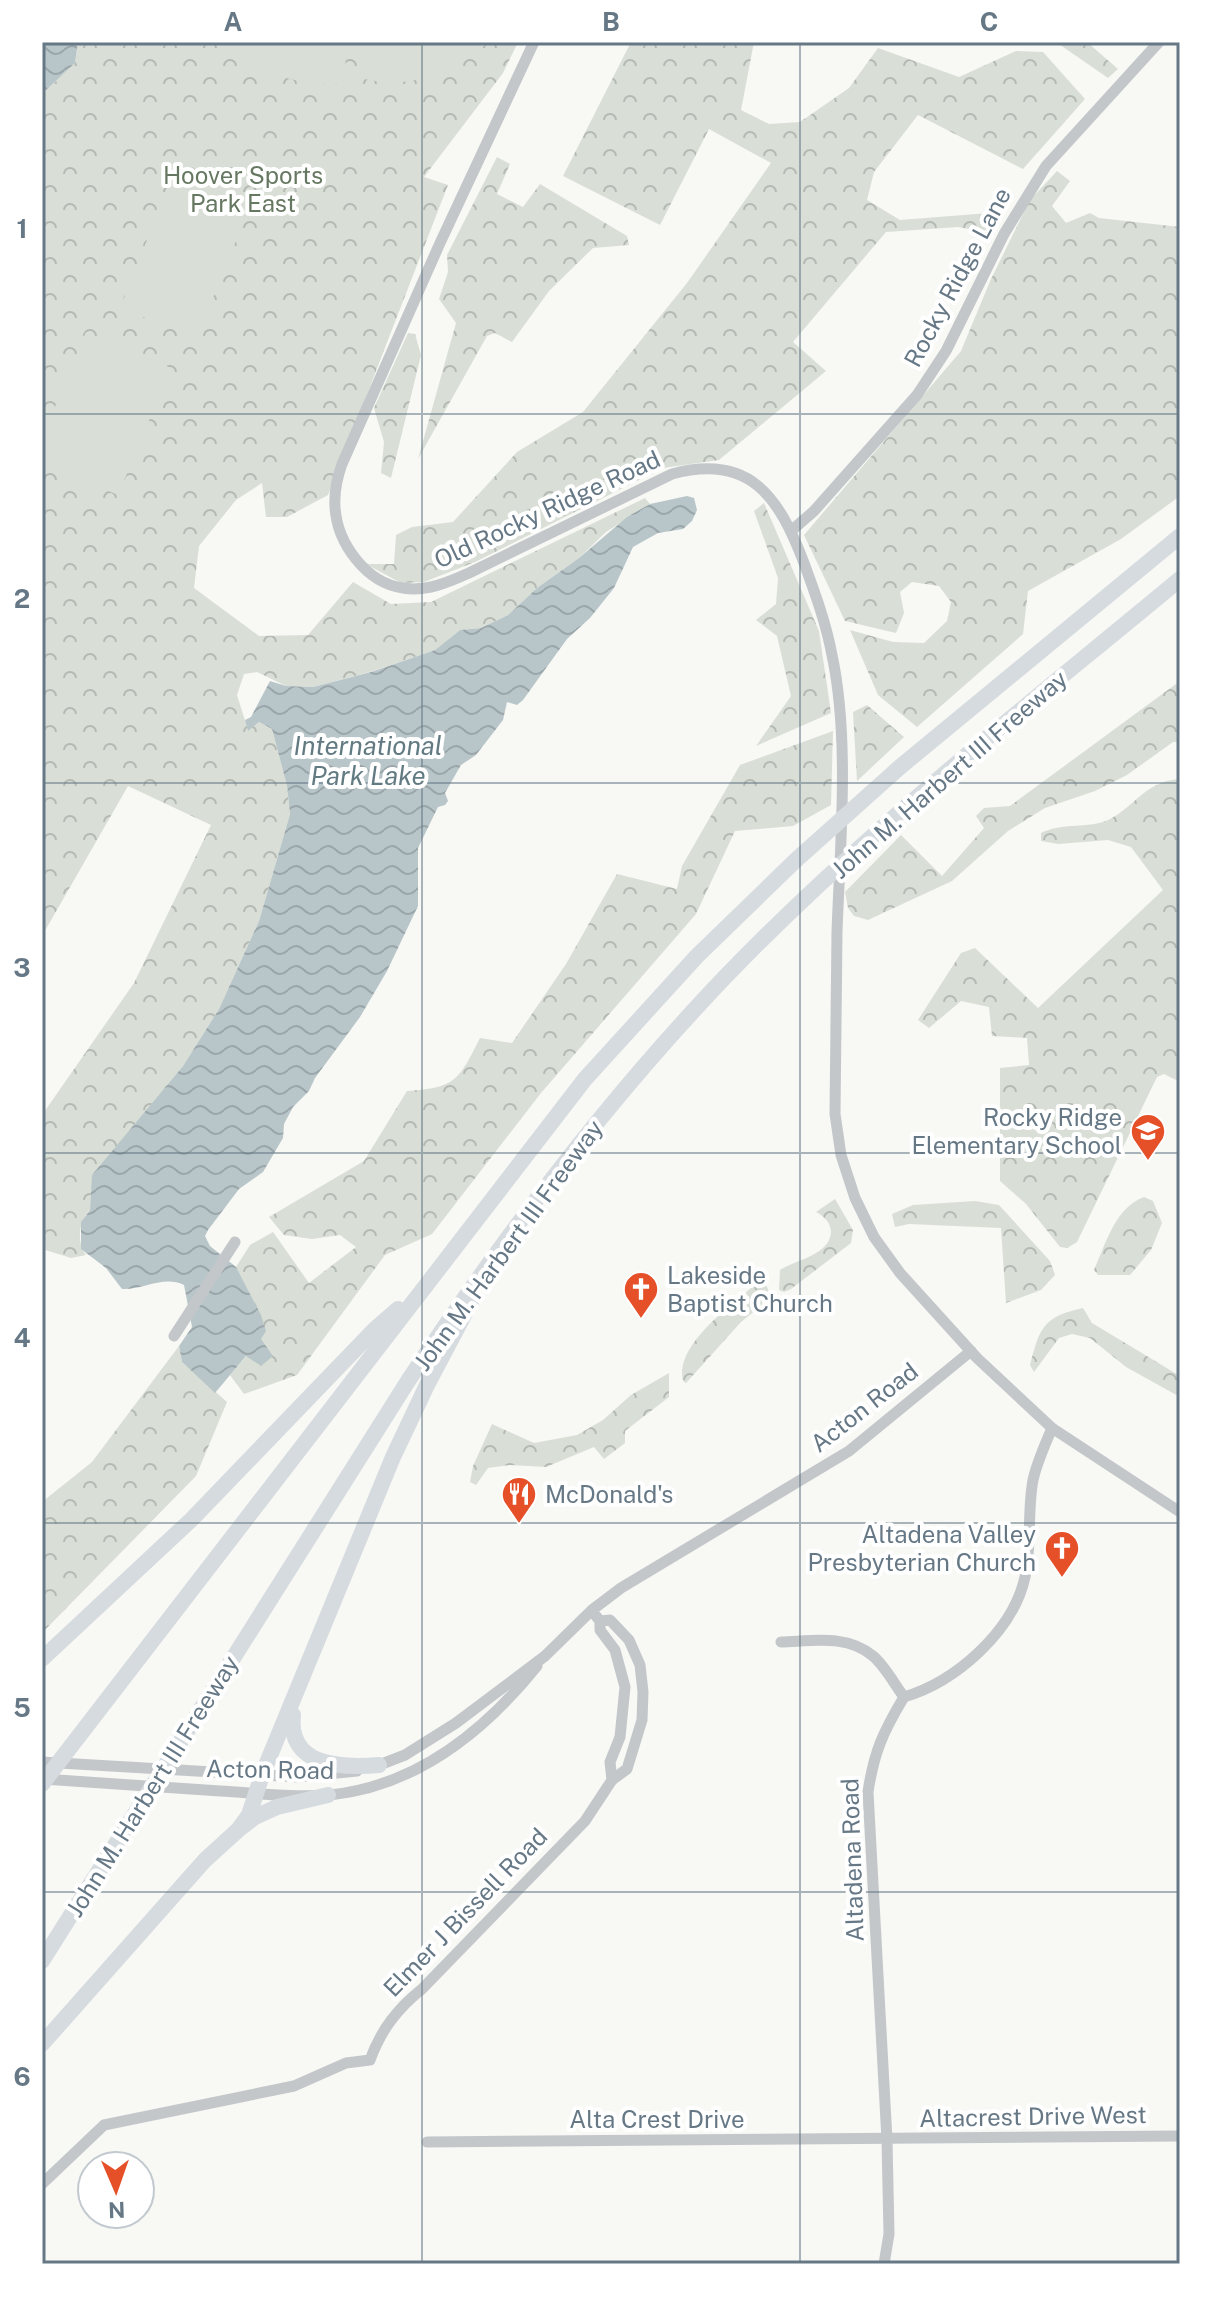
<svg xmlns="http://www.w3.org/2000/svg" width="1222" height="2306" viewBox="0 0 1222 2306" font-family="'Public Sans',sans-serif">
<defs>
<pattern id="forest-crowns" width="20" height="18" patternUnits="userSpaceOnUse" patternTransform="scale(2)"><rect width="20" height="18" fill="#d9dfd6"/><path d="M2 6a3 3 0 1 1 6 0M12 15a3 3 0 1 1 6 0" fill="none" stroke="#b4bab3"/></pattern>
<pattern id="water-waves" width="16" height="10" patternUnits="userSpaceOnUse" patternTransform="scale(2)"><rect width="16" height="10" fill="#b9c6c9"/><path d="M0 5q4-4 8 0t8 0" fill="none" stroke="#9aa6a9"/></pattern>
</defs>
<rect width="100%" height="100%" fill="#f8f8f5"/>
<!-- forest -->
<g fill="url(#forest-crowns)">
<path d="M78 42H518L503 73 424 177 448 185 328 495 287 517H266L262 483 236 500 199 546 194 588 259 636 308 635 353 582 391 604 431 602 645 498 650 504 606 532 579 558 537 588 508 615 481 628 460 630 435 650 370 672 313 687 286 686 257 672 244 674 237 695 248 730 259 722 272 729 287 786 290 814 259 921 219 1009 183 1066 93 1175 90 1210C79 1220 76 1243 86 1255L71 1258 42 1249V1115L134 983 211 825 128 786 42 936V94L75 63Z"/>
<path d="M631 42H754L741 110 769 124 800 122 849 88 878 48 959 77 1016 51 1043 52 1085 99 1023 169 918 115 874 172 867 200 900 220 989 213V233L958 227 886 232 793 342 826 371 719 460 663 468 475 562 424 582 401 583 366 564H394L396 535 412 527 453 522 517 452 583 412 687 283 771 163 709 129 660 225 563 176Z"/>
<path d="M1056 42H1087L1118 69 1108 78Z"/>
<path d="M497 157 510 164 497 194 523 207 540 184 627 236 629 245 593 248 549 291 512 342 495 333 487 336 418 459 456 323 439 299 448 272 447 255Z"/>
<path d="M1057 171 1070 181 1052 206 1066 223 1090 213 1099 218 1180 227V496L1121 539 1028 591 1023 634 917 727 878 695 850 630 893 642 924 643 947 621 951 602 939 586 912 582 900 592 904 613 896 633 845 621 804 535 961 351 991 279 1030 200Z"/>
<path d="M408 333 415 334 421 355 391 478 381 473 384 442 374 408Z"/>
<path d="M764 503 819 631 831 713 756 746 791 696 777 636 756 620 776 604 778 578 754 511Z"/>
<path d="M1180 681V742H1173L1127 775 1095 791 1045 808 1008 831 952 881 868 920 854 916 848 908 845 892 901 835 942 876 984 828 976 816 984 808 1010 806Z"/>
<path d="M867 705 904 737 857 781 853 712Z"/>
<path d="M833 731 831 805 793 826 735 831 696 914 541 1093 432 1234 385 1255 297 1375 244 1394 230 1375 261 1339 236 1267 250 1245 273 1232 309 1283 356 1247 340 1235 312 1239 284 1235 269 1217 364 1161 407 1091C457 1088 459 1079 480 1038L512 1043 566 964 617 874 677 889 682 866 740 765Z"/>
<path d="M1180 779V1082L1164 1074 1157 1077 1077 1242 1067 1248 1060 1247 1026 1204 1000 1181V1068L1029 1065 1027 1038 992 1036 989 1007 961 1001 929 1028 918 1020 961 953 975 948 1038 1008 1163 890 1131 847 1108 840 1058 844 1041 841V833C1061 823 1083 828 1103 822 1132 812 1143 781 1180 779Z"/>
<path d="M1144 1197 1153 1201 1162 1223 1151 1250 1130 1275H1098L1094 1270C1106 1243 1115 1208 1144 1197Z"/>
<path d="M835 1199 853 1230 851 1243 791 1289 784 1292 779 1290 780 1270C795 1260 831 1255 831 1231 830 1222 824 1216 816 1212Z"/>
<path d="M975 1201 999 1205 1050 1261 1055 1275 1041 1290 1006 1303 1001 1228 909 1224 895 1227 892 1214 913 1205Z"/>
<path d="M764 1281 769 1291 767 1301 741 1322 686 1383 683 1381C674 1345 733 1304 757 1283Z"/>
<path d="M1083 1308 1092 1323 1180 1376V1397L1126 1367 1090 1338 1072 1334 1059 1338 1034 1372 1030 1365C1040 1327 1043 1317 1083 1308Z"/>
<path d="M179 1346 182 1362 227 1402 196 1476 42 1633V1502L92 1462Z"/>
<path d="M669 1373V1397L625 1431V1443L604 1459 594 1447 546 1467 510 1465 488 1468 476 1485 470 1482 473 1466 492 1424 534 1443 577 1435 603 1420 631 1395Z"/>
</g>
<!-- pitch -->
<g fill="#d9dfd6">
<path d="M224 42H346L345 83C299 88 258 73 224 42Z"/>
<path d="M360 42H488C454 74 404 92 358 77Z"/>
<path d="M176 167 253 198 197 338 120 308Z"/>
<path d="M86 332 171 368 118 495 42 463V438Z"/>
</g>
<!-- water -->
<g fill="url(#water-waves)">
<path d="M42 42H78L75 63 42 94Z"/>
<path d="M687 496 694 498 697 510 692 521 683 529 658 533 633 547 614 588 590 618 567 639 523 700 517 705 507 702 503 720 476 755 461 765 445 793 448 801 445 805 438 807 418 848V906L387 971 360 1017 315 1078 309 1091 293 1107 284 1124 283 1138 263 1172 239 1189 208 1230 205 1236 210 1246 236 1267 261 1315 266 1331 261 1339 273 1356 261 1366 246 1356 215 1393 182 1362 179 1346 192 1327 184 1285C163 1275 144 1290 122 1289L106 1268 81 1249V1222L90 1210 92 1175 183 1066 219 1009 259 921 290 814 287 786 272 729 259 722 248 731 245 720 251 717 270 681 286 686 313 687 371 672 435 650 460 630 481 628 508 615 537 588 579 558 627 517 650 504Z"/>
</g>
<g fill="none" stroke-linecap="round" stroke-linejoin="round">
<!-- minor -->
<g stroke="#c3c7ca" stroke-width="11">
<path d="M534 42 440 243 342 464C337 478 334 492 335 507 337 543 366 583 403 588 426 592 449 582 469 573L672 474C750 453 779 497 804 563 815 593 826 623 832 655 850 739 840 846 837 932 836 993 836 1053 835 1114L841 1155 855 1198 874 1237 900 1273 977 1358 1052 1428 1180 1512"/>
<path d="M791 531 814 511 917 395 946 351 1004 234 1046 166 1159 42"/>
<path d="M174 1336 235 1242"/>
<path d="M596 1616 600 1621V1630L615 1650 625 1687 620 1737 610 1762 612 1780"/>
<path d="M781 1642C813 1641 847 1634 873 1656 885 1666 895 1685 904 1697"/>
<path d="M42 1762 299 1777 357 1771"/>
<path d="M374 1767 405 1755 456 1723 545 1656 592 1610 621 1588 849 1451 971 1351"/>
<path d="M43 1779C102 1783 161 1787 220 1791 256 1793 294 1798 330 1795 417 1786 484 1732 537 1666"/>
<path d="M427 2142 1180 2136"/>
<path d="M42 2184 104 2125 294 2086 346 2063 370 2060C381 2030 397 2009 422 1989L585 1821 612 1780 627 1769 642 1720 643 1692 640 1665 629 1640 610 1620 600 1621"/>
<path d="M884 2264 889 2234 887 2140 868 1792C874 1752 883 1732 904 1697 955 1682 1013 1632 1025 1577 1032 1545 1027 1512 1033 1480 1037 1462 1045 1445 1052 1428"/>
</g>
<!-- highway -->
<g stroke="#d6dbdf" stroke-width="16">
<path d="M42 1659 191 1520 375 1329 398 1309"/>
<path d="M293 1715C287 1767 342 1768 379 1765"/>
<path d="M42 1784 585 1079 697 956 796 860 900 767 1180 536"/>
<path d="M238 1830 249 1815 262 1775 393 1457 427 1385 471 1302"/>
<path d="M42 1961 408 1381C495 1250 589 1124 696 1008 842 849 1014 717 1180 579"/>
<path d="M42 2044 205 1860 238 1830 255 1817 277 1807 328 1795"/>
</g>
</g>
<!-- grid -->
<path fill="none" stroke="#667886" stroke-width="2" stroke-opacity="0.55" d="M422 42V2264M800 42V2264M42 414H1180M42 783H1180M42 1153H1180M42 1523H1180M42 1892H1180"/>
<!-- icons -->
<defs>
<g id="school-pin" transform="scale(1.8)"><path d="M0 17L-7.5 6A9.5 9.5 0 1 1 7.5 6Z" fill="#e55028" stroke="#fff"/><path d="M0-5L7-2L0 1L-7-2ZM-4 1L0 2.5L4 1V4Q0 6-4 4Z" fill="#fff"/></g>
<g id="church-pin" transform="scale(1.8)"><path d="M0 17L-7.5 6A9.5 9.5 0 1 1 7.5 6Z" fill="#e55028" stroke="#fff"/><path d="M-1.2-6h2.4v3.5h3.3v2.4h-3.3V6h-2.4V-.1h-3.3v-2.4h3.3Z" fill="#fff"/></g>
<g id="restaurant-pin" transform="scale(1.8)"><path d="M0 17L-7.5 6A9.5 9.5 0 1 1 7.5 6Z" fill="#e55028" stroke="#fff"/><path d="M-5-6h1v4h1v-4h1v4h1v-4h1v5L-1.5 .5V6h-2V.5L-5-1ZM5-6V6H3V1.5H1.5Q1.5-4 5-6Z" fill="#fff"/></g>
</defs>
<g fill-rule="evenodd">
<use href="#school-pin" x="1148" y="1131"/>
<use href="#church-pin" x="641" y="1289"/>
<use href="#restaurant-pin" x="519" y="1494"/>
<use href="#church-pin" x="1062" y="1548"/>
</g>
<g text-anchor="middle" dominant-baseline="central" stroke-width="8" stroke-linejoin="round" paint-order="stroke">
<!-- park labels -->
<g font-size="24" fill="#667861" stroke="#fff">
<text x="243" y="175">Hoover Sports<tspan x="243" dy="28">Park East</tspan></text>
</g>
<!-- street labels -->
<g font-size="24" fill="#667886" stroke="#fff">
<text transform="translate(957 277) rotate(-62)">Rocky Ridge Lane</text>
<text transform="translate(547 509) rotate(-25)">Old Rocky Ridge Road</text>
<text transform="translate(949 774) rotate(-41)">John M. Harbert III Freeway</text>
<text transform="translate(508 1245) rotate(-54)">John M. Harbert III Freeway</text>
<text transform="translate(864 1407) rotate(-38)">Acton Road</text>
<text transform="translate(270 1769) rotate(1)">Acton Road</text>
<text transform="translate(152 1786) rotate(-58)">John M. Harbert III Freeway</text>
<text transform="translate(852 1860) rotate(-92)">Altadena Road</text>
<text transform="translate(465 1912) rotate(-46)">Elmer J Bissell Road</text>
<text transform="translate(1033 2116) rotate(-1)">Altacrest Drive West</text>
<text x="657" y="2119">Alta Crest Drive</text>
</g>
<!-- poi labels -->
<g font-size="24" fill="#667886" stroke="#fff" text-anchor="end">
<text x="1122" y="1117">Rocky Ridge<tspan x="1122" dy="28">Elementary School</tspan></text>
<text x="667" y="1275" text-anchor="start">Lakeside<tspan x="667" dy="28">Baptist Church</tspan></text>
<text x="545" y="1494" text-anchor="start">McDonald's</text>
<text x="1036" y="1534">Altadena Valley<tspan x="1036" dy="28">Presbyterian Church</tspan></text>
</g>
<!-- water labels -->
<g font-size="26" font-style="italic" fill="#627a82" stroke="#fff">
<text x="368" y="745">International<tspan x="368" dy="30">Park Lake</tspan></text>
</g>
</g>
<!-- border -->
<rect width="1222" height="2306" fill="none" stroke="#ffffff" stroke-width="88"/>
<!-- north arrow -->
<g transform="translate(116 2190) rotate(178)"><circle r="38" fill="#ffffff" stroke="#c2c9cf" stroke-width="2"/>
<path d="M0-6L14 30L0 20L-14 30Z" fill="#e55028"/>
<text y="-12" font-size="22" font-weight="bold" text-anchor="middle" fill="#667886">N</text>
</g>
<rect x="44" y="44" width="1134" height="2218" fill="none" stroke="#667886" stroke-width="3"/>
<g font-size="26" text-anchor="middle" font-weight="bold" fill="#667886">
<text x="233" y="31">A</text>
<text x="611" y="31">B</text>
<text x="989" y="31">C</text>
<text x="22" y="238">1</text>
<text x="22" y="608">2</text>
<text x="22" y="977">3</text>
<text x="22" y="1347">4</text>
<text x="22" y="1717">5</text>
<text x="22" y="2086">6</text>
</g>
</svg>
